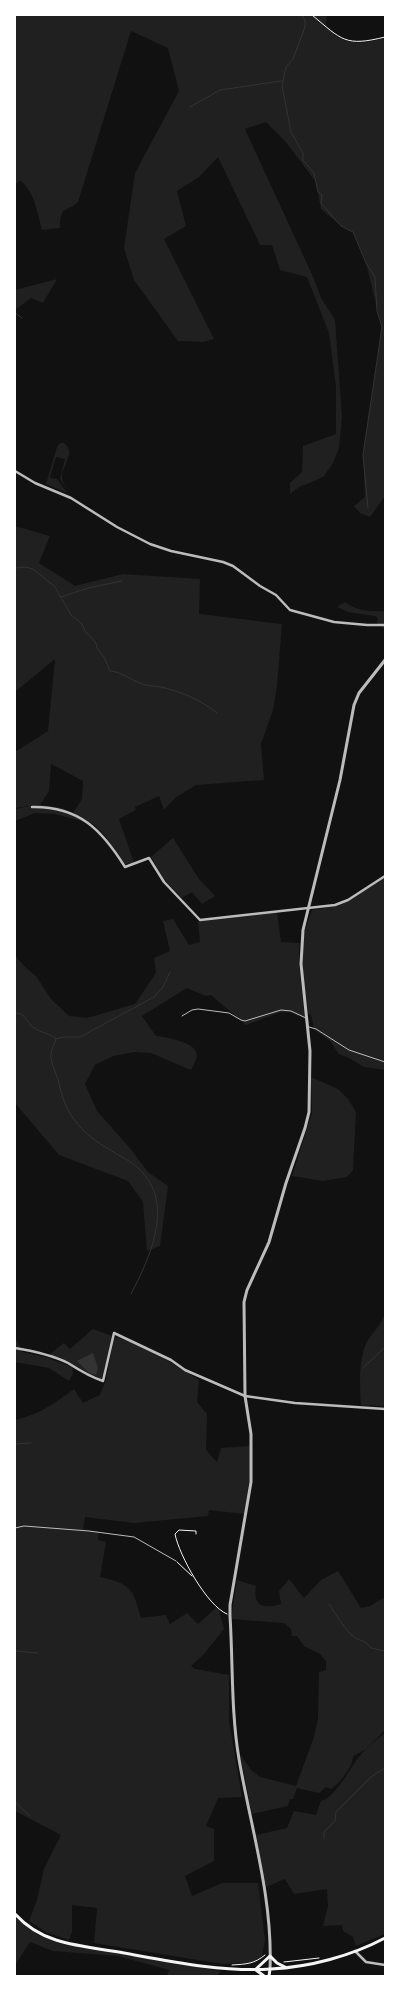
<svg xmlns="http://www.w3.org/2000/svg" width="400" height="1991" viewBox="0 0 400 1991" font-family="'DM Sans',sans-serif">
<rect width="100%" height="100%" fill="#111"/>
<!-- green -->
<g fill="#202020" fill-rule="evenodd">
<path d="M15 15H327L326 25 335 33 334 35C354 46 364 43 385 38V496L370 517 360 513 354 506 365 497 363 455 382 328 366 263 353 232 341 226 321 209 316 182 285 141 266 122 245 129 314 279 321 298 335 320 342 417 339 448 333 463 324 476 317 480 299 487 290 494V483L302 472 303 446 336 434V387L329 333 307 277 280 270 272 245H260L218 157 199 177 177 191 186 226 164 239 214 339 203 342 178 341 134 280 124 248 135 173 179 91 168 48 131 31 78 202C67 213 60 204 60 228L42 230C37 212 35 193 20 180L15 185Z"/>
<path d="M57 279 43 303 31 298 15 310V290Z"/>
<path d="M60 443H64C76 453 63 464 62 476 62 483 68 489 71 495L60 479 65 459 56 457 50 478 57 479 67 493 46 484 57 447Z"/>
<path d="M15 526 50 536 39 563 75 586 123 574 200 579 199 614 282 624 277 686 273 710 261 744 264 780 196 785 175 798 164 810 159 796 135 807 136 810 119 819 134 863 125 864 104 834 93 824 55 814 35 813 15 821V809L35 805 15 808V752L48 731 55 659 15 692ZM51 764 83 781 82 799 73 813 62 808 40 805 49 791Z"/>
<path d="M345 602C356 611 371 612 385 611V630L377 623 378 618 375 616 348 612 337 607Z"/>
<path d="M173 838 199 879 215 896 202 904 192 892 182 898 165 881 151 857Z"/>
<path d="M385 877V1070L364 1067 351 1059 339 1054 330 1041 314 1029 311 1015 308 1013C305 989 300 964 303 940 304 929 309 920 312 910L336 906 348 901Z"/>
<path d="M277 912 281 942 299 943V966L305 1019 289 1012 278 1013 246 1025 211 995 206 996 187 988 142 1016 156 1036C165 1037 197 1042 197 1055 197 1059 193 1066 191 1070L151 1053 135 1052 113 1056 95 1065 85 1084 97 1111 129 1147 148 1172 168 1186 160 1246 147 1251 143 1202 128 1181 59 1155 15 1103V955L25 967 36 976 51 999 69 1016 87 1018 135 1004 156 973 154 958 170 951 163 921 173 919 189 945 200 942 198 921Z"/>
<path d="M311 1077 338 1089 348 1099 356 1112 353 1170 347 1177 323 1181 292 1176 312 1113Z"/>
<path d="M385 1314V1406L361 1405C360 1385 358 1363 366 1344 370 1335 380 1327 385 1314Z"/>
<path d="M93 1329 112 1336 102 1380 50 1354 64 1343 70 1349Z"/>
<path d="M15 1336 22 1352 45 1357 72 1367 73 1374 69 1381 49 1368 15 1362Z"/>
<path d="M118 1337 157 1354 199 1380 197 1402 207 1414 206 1450 217 1462 221 1448 249 1446V1482L244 1514 209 1510 208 1516 134 1523 85 1517 83 1529 99 1532 98 1540 106 1542 100 1577C131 1584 133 1588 141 1618L166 1615 170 1624 187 1613 198 1624 218 1606 224 1629 204 1654 191 1666 195 1669 229 1675V1721L242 1797 218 1798 206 1826 214 1829V1861L185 1876 192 1896 222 1883H258L265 1940 262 1956 254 1962 222 1964 94 1943 97 1908 72 1905V1932L69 1940 46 1932 29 1921 37 1900 44 1869 61 1835 15 1811V1420C38 1415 55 1403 74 1389L83 1403 100 1395 106 1380 114 1339Z"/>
<path d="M338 1571 361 1608 370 1606 385 1597V1730L365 1750 353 1756C353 1768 340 1781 332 1789L326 1787 319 1793 297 1788 293 1799H290L288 1806 252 1814 240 1754 251 1770 260 1777 296 1786 314 1737 318 1718 319 1672 326 1670V1661L320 1654 304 1646 297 1636H292L291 1629 284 1623 231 1619 237 1580 256 1586C252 1607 265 1609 281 1604L279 1591 289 1579 304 1598 321 1580Z"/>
<path d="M385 1733V1934L356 1946 353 1937 343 1931 342 1925 323 1926 328 1906 327 1889 294 1894 285 1879 266 1887 256 1835 287 1828 294 1811 316 1815 321 1801C335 1798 350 1768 359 1757 366 1748 376 1740 385 1733Z"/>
<path d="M15 1917C31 1931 46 1939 66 1945L221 1971 217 1976H167L169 1970 118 1956 53 1951 30 1942 15 1965Z"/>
</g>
<!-- water -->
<path fill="#333" d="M93 1353 98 1368 96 1375 89 1373 77 1361Z"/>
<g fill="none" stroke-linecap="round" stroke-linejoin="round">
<!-- stream -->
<g stroke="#333" stroke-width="1">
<path d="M302 15 305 21V27L293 59 286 67 282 86 291 132 303 153V160L314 173 318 192 322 195 321 203 341 226 353 232 366 263 375 277 377 311 382 327 363 455 368 508"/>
<path d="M190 107 220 90 281 81"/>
<path d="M15 313 22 318"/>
<path d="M15 568 26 567 33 569 55 587 71 615 82 624 85 631 96 643 97 648 104 657 110 671C122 672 131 680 142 684 148 686 155 686 161 687 182 692 199 699 217 713"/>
<path d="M61 597 88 588 122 581"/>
<path d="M15 1013C27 1013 26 1023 34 1028 41 1033 50 1033 56 1039L63 1037H80L154 997 163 987 170 972"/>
<path d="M56 1039C55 1044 51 1049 51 1054 50 1062 57 1075 59 1083 67 1124 90 1139 124 1158 180 1190 154 1250 131 1294"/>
<path d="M363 1368 385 1347"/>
<path d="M15 1444 31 1443"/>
<path d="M329 1604C336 1614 345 1630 354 1637 361 1642 363 1638 371 1648L385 1651"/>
<path d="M15 1651 38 1653"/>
<path d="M15 1802 30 1816"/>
<path d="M324 1839V1832L335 1821 336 1812 371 1777 385 1768"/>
</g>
<!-- path -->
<g stroke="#f5f5f5" stroke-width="1">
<path d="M312 15C342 40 345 47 385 37"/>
<path d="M196 1534V1531L179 1530 175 1534C179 1555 207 1606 227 1614"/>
<path d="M177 1562 192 1576"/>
<path d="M284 1962 319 1958"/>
<path d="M232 1965C247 1964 254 1964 265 1955"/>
</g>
<!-- service -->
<g stroke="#bcbcbc" stroke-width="1">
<path d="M182 1016 192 1010 198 1009 229 1013 241 1020 245 1021 281 1010 291 1011 306 1018"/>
<path d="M309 1027 316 1029 349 1050 385 1062"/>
<path d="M15 1528 24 1526 89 1531 134 1537 176 1561"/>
</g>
<!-- minor -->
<g stroke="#bcbcbc" stroke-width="2.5">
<path d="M15 471 35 483 71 498 117 527 150 544 171 551 223 562 233 566 260 586 276 595 290 610 334 622 367 625H385"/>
<path d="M32 807C79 806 102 830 125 867L149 858 164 882 200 920 335 905 348 900 385 876"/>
<path d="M15 1348C33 1351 52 1355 68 1363 79 1370 90 1377 103 1381L114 1333 171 1360 185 1370 245 1396 295 1403 385 1409"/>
<path d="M355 1951 366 1962 385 1965"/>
</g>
<!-- tertiary -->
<path stroke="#bcbcbc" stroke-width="3" d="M270 1969C273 1898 251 1829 239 1759 231 1712 233 1663 230 1616V1605L251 1482V1434L245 1396 244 1302 247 1290 269 1242 286 1183 305 1128 309 1112 310 1051 301 964 303 930 340 780 354 705 359 693 385 660"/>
<!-- secondary -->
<g stroke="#f5f5f5" stroke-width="3">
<path d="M15 1914C26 1926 40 1935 56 1940 78 1947 102 1949 124 1953 173 1962 222 1972 271 1969 310 1967 351 1956 385 1938"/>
<path d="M256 1969 270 1956 277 1963 285 1967"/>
<path d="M256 1970 264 1976"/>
<path d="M269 1976 270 1969"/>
</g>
</g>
<!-- border -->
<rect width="400" height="1991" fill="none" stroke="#ffffff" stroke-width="32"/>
</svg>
